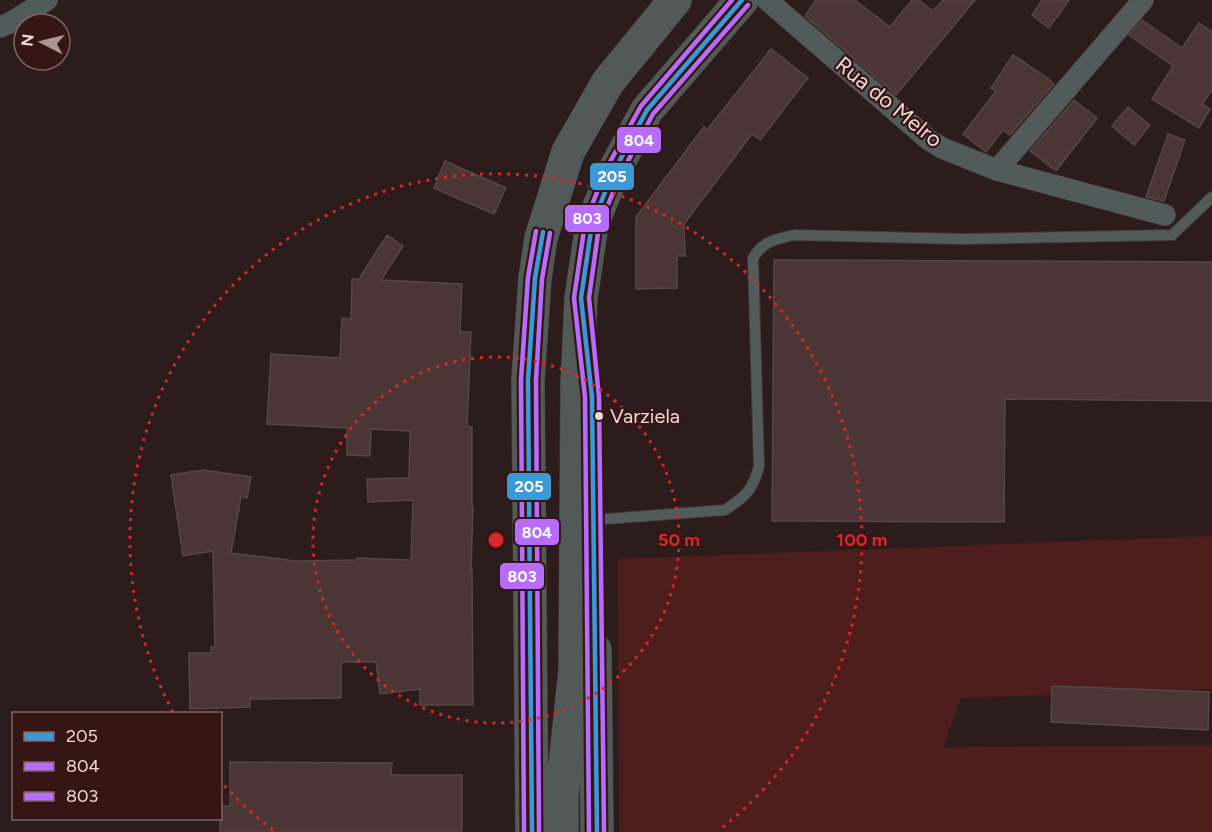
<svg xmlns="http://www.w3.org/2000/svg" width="1212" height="832" viewBox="0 0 1212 832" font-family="Figtree,sans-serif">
<rect width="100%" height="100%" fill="#2d1c1c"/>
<!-- grass -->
<path fill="#4e1e1c" d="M1212 536V689L961 698 943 747 1212 745V832H619L618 559Z"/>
<!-- building -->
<g fill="#4b3535" stroke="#564646" stroke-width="1.5">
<path d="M816 0H855L890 27 912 0H919L933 11 943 0H975L896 95 805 16Z"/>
<path d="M1042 0H1069L1049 28 1032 15Z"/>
<path d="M1142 20 1182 48 1199 23 1212 32V90L1202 104 1210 109 1199 128 1152 99 1173 66 1129 35Z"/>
<path d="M771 49 808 78 760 140 752 134 684 224 685 256H677V288L636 289V217L704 127 707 130Z"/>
<path d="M1013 55 1046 77 1054 84 1010 135 1003 130 986 152 963 134 996 91 991 88Z"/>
<path d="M1074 100 1097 118 1056 171 1030 151Z"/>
<path d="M1128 107 1150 125 1134 145 1112 126Z"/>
<path d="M1168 134 1185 140 1164 201 1146 197Z"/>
<path d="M445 161 506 188 494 214 434 188Z"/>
<path d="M387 235 403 246 381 280 462 284 460 332H471L467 426 472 427V506H473L471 569H472L473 705H420V689L380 694 376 662H341V698L250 699V707L190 709 189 653H211V647H215L213 551 183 556 171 475 203 470 251 477 247 498 241 497 231 553 296 561 357 560V558L411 560 413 500 368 502 367 479 409 478 410 431 371 429 370 456 347 455V428L267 424 271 354 340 358 342 318 351 319 352 279H359Z"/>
<path d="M774 260 1212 262V401L1005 399 1004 522 772 521Z"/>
<path d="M1052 686 1209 692 1208 730 1051 722Z"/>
<path d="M230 762 392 763 391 775H462V832H220V806H230Z"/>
</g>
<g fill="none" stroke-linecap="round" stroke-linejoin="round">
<!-- lane casing -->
<g stroke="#463838" stroke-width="12">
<path id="lane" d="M593 520 725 510C746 496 753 490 759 466L753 258C764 240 775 240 794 235L964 239 1172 235 1212 197"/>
</g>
<!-- street casing -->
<g stroke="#463838" stroke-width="22">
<g id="street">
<path d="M767 0 929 140 942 148 997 170 1165 215"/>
<path d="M0 27 10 23 47 0"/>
<path d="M997 170 1143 0"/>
</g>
</g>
<!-- primary casing -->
<g stroke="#463838" stroke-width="34">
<g id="primary">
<path d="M595 650 597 832"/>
<path d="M560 774 562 795V832"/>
<path d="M562 795 575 669 577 385 581 298 592 224 613 173 647 110 742 0"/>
<path d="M532 832 528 380 535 278 541 238 568 152 608 82 675 0"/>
</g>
</g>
<!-- lane -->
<use href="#lane" stroke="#515b5a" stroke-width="10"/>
<!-- street -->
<use href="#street" stroke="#515b5a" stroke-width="21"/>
<!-- primary -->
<use href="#primary" stroke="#525a58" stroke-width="33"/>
<!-- bus-1 casing -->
<g stroke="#351614" stroke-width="9">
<g id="bus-1">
<path d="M532 832 528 380 535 278 543 232"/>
<path d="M597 832 592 397 581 298 592 224 613 173 647 110 742 0"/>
</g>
</g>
<!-- bus-2 casing -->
<g stroke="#351614" stroke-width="9">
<g id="bus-2">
<path d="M539 832 536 380 542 279 550 233"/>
<path d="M604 832 599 397 589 298 599 226 620 176 653 114 748 5"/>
</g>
</g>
<!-- bus-3 casing -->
<g stroke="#351614" stroke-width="9">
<g id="bus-3">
<path d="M524 832 521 380 528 277 536 231"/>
<path d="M589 832 585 397 574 298 585 223 606 169 641 106 732 0"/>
</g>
</g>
<!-- bus-1 -->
<use href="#bus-1" stroke="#3c99d7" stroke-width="4.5"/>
<!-- bus-2 -->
<use href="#bus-2" stroke="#b56cff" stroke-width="4.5"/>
<!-- bus-3 -->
<use href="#bus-3" stroke="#b56cff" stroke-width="4.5"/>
</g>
<!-- distance rings -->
<g fill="none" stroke="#d62828" stroke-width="3" stroke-dasharray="3 6">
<circle cx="496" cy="540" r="183"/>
<path d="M273 830A366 366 0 0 1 222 783M173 712A366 366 0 1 1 719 830"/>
</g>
<!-- markers -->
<circle fill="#efd8d6" stroke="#351614" stroke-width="2" cx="599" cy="416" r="5"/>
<g text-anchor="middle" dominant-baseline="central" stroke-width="4.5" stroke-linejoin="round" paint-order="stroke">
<!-- bus labels -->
<g font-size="20" fill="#efd8d6" stroke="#351614" text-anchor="start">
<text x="610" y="416">Varziela</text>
</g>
<!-- street labels -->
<g font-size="22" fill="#efd8d6" stroke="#351614">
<text transform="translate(889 102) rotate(39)">Rua do Melro</text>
</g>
</g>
<circle cx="496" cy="540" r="9" fill="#d62828" stroke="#351614" stroke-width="3"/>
<g font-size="18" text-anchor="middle" font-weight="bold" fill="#d62828" stroke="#351614" stroke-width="4.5" stroke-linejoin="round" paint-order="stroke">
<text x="679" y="546">50 m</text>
<text x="862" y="546">100 m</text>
</g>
<g stroke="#351614" stroke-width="2">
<rect x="616" y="126" width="46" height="28" rx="6" fill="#b56cff"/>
<rect x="589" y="162" width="46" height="29" rx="6" fill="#3c99d7"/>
<rect x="564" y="204" width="46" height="29" rx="6" fill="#b56cff"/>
<rect x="506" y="472" width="46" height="29" rx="6" fill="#3c99d7"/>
<rect x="514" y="518" width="46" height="28" rx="6" fill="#b56cff"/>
<rect x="499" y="562" width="46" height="28" rx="6" fill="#b56cff"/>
</g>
<g font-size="16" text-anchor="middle" font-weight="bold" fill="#fff">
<text x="639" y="146">804</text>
<text x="612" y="182">205</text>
<text x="587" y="224">803</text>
<text x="529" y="492">205</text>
<text x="537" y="538">804</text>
<text x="522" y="582">803</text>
</g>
<!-- legend -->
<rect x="12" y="712" width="210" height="108" fill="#351614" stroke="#7f6462" stroke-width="1.5"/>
<rect x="24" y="732" width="30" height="9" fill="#3c99d7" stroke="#7f6462" stroke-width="1.5"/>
<text x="66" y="742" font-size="18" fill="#efd8d6">205</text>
<rect x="24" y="762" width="30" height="9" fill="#b56cff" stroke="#7f6462" stroke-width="1.5"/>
<text x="66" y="772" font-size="18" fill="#efd8d6">804</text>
<rect x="24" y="792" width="30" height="9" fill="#b56cff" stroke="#7f6462" stroke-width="1.5"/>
<text x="66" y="802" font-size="18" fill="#efd8d6">803</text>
<!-- north arrow -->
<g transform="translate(42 42) rotate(277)"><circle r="28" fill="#351614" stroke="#7f6462" stroke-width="1.5"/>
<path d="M0-4.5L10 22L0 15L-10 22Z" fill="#ab9695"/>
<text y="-9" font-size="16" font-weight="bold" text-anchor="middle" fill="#efd8d6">N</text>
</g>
</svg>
